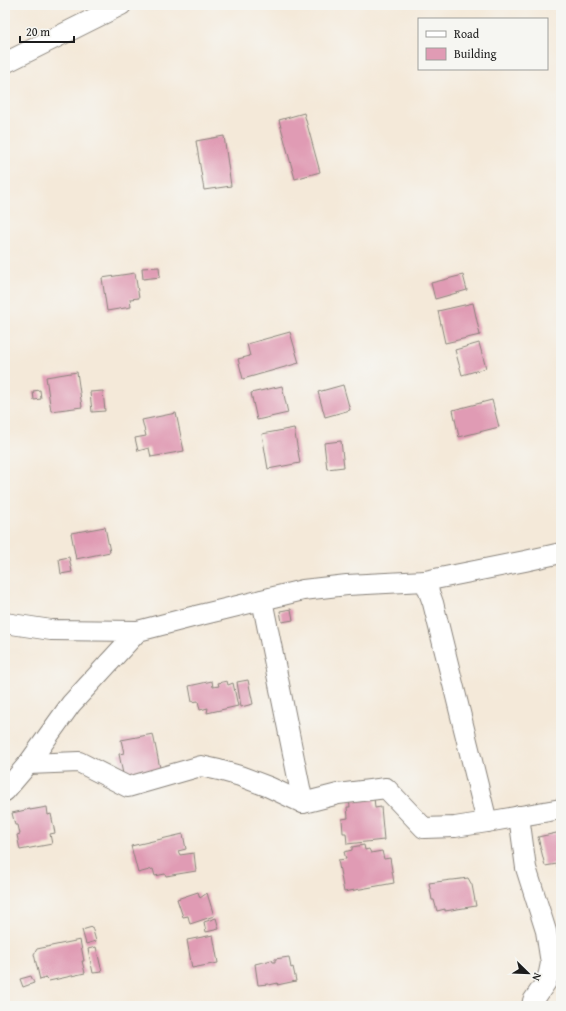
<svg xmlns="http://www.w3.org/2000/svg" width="566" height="1011" viewBox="0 0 566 1011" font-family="'Gentium Book Plus',serif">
<rect width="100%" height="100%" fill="#f6f6f2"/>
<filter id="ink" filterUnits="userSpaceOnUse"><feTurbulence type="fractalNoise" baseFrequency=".025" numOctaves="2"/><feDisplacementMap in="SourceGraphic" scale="8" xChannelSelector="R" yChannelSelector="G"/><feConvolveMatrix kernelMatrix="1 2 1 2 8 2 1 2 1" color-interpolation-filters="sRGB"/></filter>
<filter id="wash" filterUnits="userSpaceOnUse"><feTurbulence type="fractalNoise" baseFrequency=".012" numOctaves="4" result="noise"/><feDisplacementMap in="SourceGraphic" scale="16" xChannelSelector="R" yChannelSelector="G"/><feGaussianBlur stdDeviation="0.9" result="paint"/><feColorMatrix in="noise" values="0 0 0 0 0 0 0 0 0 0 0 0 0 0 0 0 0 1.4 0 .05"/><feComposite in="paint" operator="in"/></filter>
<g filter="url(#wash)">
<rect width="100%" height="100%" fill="#f4e9d9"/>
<g id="blocks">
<!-- building -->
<g fill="#e09bb4">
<path d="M304 113 320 172 295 179 279 120Z"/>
<path d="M224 136 231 186 204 190 196 141Z"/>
<path d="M159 267 160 277 143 279 142 268Z"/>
<path d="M135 273 139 298 130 299 131 307 107 311 102 278Z"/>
<path d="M463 275 467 290 435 299 431 283Z"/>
<path d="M473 303 480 335 445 343 438 311Z"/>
<path d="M290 332 299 363 243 379 238 359 250 356 247 344Z"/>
<path d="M479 343 486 368 462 375 455 350Z"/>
<path d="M77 372 82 407 51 411 46 377Z"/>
<path d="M343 385 350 410 325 417 318 392Z"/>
<path d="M282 386 288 413 257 420 251 393Z"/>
<path d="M40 390 41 399 34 400 33 391Z"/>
<path d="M103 391 105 411 92 412 90 392Z"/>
<path d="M492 400 499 427 459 437 453 410Z"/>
<path d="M176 413 184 451 151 457 149 448 138 451 135 438 146 436 142 420Z"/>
<path d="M294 428 300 463 268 469 262 434Z"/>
<path d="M341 441 344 467 327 469 324 443Z"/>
<path d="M105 527 110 552 76 559 71 533Z"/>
<path d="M69 557 72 572 61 574 59 559Z"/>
<path d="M291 609 293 620 282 622 280 611Z"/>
<path d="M248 680 253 704 241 707 237 682Z"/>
<path d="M212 681 213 687 219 686 218 683 227 681 228 685 233 683 238 706 207 713 208 708 200 710 198 701 192 702 189 686Z"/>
<path d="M153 734 161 773 129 777 123 774 119 754 124 753 121 740Z"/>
<path d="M374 797 375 808 381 807 384 840 347 844 346 833H343L342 819 348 818 347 807H350L349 800Z"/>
<path d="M47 807 48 815 51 814 55 833 50 834 52 844 20 850 17 835 20 834 18 825H15L12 813 30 809V810Z"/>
<path d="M561 832V866L557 867V864L545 866 538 837Z"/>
<path d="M183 834 186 849 178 851 180 855 194 853 196 871 166 876 165 874 155 876 153 869 138 873 131 846Z"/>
<path d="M364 845 365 850 369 849 371 853 382 851 384 859 390 858 394 883 344 892 338 860 346 859 344 852 352 850V847Z"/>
<path d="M468 878 472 885 476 906 445 911V909L437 911 434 900H432L429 883 451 880H453Z"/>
<path d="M198 892 200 898 207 893 214 916 190 924 188 916 183 917 177 899Z"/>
<path d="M216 918 219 929 206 932 204 922Z"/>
<path d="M92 927 96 941 86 944 82 930Z"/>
<path d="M213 935 218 963 192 968 187 940Z"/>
<path d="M80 940 84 961H82L85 973 49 981 46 978 40 980 34 954 37 949Z"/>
<path d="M96 947 102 972 93 973 88 949Z"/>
<path d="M289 957 291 968 293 967 296 981 277 985 278 983 269 985 268 984 258 985 255 964 272 960 273 962H275V959Z"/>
<path d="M31 976 34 983 23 987 20 979Z"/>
</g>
</g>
</g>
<g filter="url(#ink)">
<use href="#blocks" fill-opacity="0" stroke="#88827a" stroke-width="1"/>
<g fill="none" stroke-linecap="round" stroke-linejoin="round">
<!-- minor casing -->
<g stroke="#88827a" stroke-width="22">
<g id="minor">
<path d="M5 63 121 5"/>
<path d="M425 581 433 603 487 822"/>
<path d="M262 600 303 803"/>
<path d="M5 623 51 630 138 631 192 617 303 590 347 585 425 581 525 561 561 553"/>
<path d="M28 764 79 762 128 787 201 766 219 770 240 776 269 787 303 803 338 794 386 788 424 828 455 827 487 822 561 809"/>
<path d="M5 791 28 764 71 704 138 631"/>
<path d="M519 816 526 868 546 931 551 963 549 973 546 982 533 1001 532 1006"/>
</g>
</g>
<!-- minor -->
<use href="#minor" stroke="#fff" stroke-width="20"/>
</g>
</g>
<!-- margin -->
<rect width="566" height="1011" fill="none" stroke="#f6f6f2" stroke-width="20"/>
<!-- legend -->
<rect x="418" y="18" width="130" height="52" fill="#f6f6f2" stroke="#9f9f9c"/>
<rect x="426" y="31" width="20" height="6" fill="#ffffff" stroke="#9f9f9c"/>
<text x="454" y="38" font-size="12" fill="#1c1c1c">Road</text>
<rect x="426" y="48" width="20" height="12" fill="#e09bb4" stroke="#9f9f9c"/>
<text x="454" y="58" font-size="12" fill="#1c1c1c">Building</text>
<!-- north arrow -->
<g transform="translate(528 973) rotate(113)" stroke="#f6f6f2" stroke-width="3" paint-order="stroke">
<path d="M0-3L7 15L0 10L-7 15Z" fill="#1c1c1c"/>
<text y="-6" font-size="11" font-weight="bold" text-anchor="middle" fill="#1c1c1c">N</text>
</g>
<!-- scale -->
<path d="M20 36v6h54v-6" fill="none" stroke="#1c1c1c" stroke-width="2"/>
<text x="26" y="36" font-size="12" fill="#1c1c1c" stroke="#f6f6f2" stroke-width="3" paint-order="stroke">20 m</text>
</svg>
